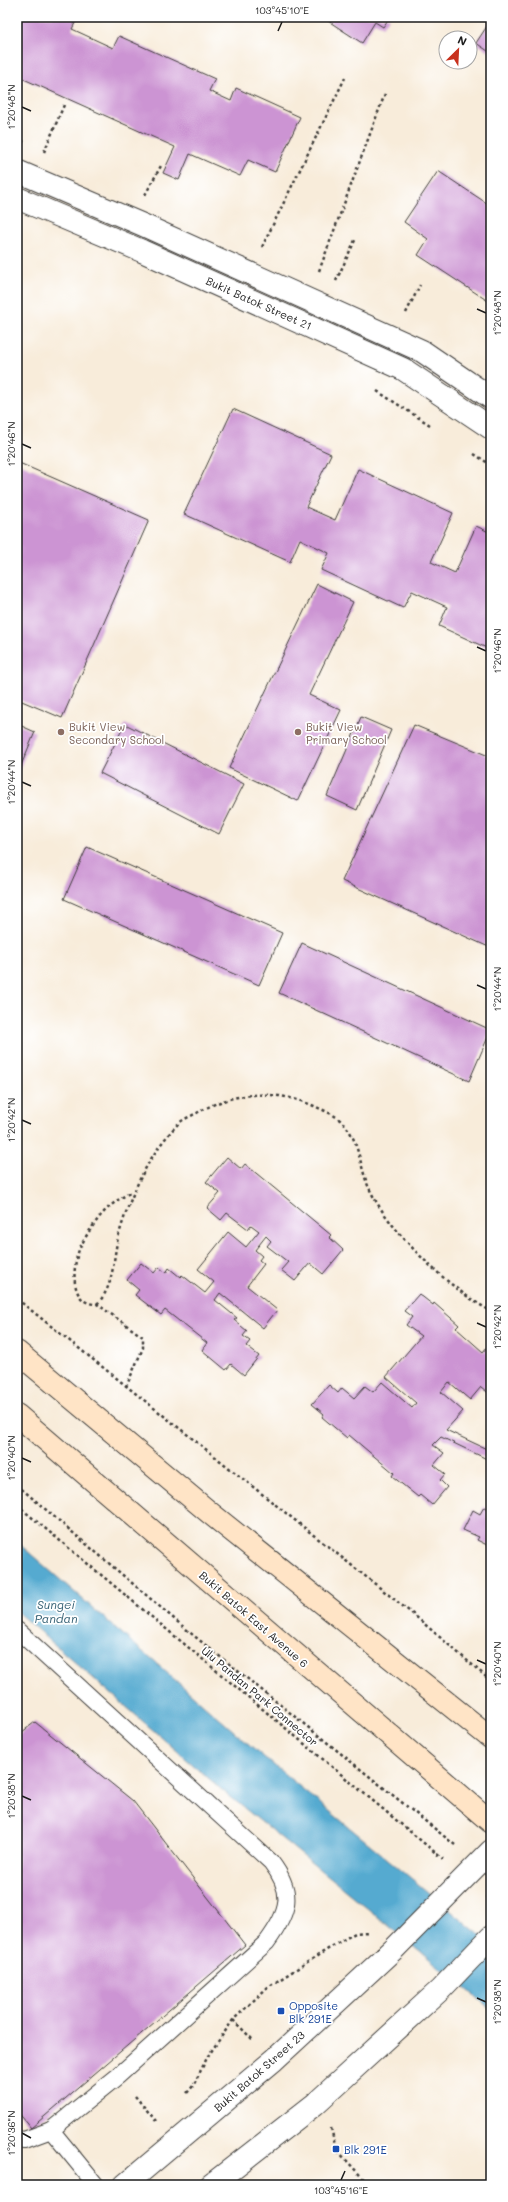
<svg xmlns="http://www.w3.org/2000/svg" width="508" height="2202" viewBox="0 0 508 2202" font-family="Mali,sans-serif">
<rect width="100%" height="100%" fill="#fff"/>
<filter id="ink" filterUnits="userSpaceOnUse"><feTurbulence type="fractalNoise" baseFrequency=".025" numOctaves="2"/><feDisplacementMap in="SourceGraphic" scale="8" xChannelSelector="R" yChannelSelector="G"/><feConvolveMatrix kernelMatrix="1 2 1 2 8 2 1 2 1" color-interpolation-filters="sRGB"/></filter>
<filter id="wash" filterUnits="userSpaceOnUse"><feTurbulence type="fractalNoise" baseFrequency=".012" numOctaves="4" result="noise"/><feDisplacementMap in="SourceGraphic" scale="16" xChannelSelector="R" yChannelSelector="G"/><feGaussianBlur stdDeviation="0.9" result="paint"/><feColorMatrix in="noise" values="0 0 0 0 0 0 0 0 0 0 0 0 0 0 0 0 0 1.4 0 .05"/><feComposite in="paint" operator="in"/></filter>
<g filter="url(#wash)">
<rect width="100%" height="100%" fill="#f8ecda"/>
<!-- water -->
<path fill="#54aad0" stroke="#386376" d="M17 1542 259 1753 491 1944V2009L222 1790 17 1612Z"/>
<g id="blocks">
<!-- building -->
<g fill="#cc94d3">
<path d="M17 17H78L72 29 113 48 119 36 215 79 209 91 231 101 236 88 300 117 275 172 248 160 240 176 190 154 179 180 163 173 175 147 17 76Z"/>
<path d="M322 17H390L383 27 375 22 362 43Z"/>
<path d="M491 20V53L476 43Z"/>
<path d="M438 171 491 206V303L418 255 428 239 404 222Z"/>
<path d="M233 409 331 454 306 507 335 520 358 469 453 513 431 562 455 573 476 526 491 533V650L439 626 447 607 412 591 403 608 321 570 329 553 300 539 290 562 184 514Z"/>
<path d="M17 462 149 520 62 718 17 699Z"/>
<path d="M317 584 353 602 309 695 341 710 298 801 229 768Z"/>
<path d="M361 717 391 730 357 810 327 796Z"/>
<path d="M17 724 35 732 17 775Z"/>
<path d="M125 724 244 784 219 834 100 773Z"/>
<path d="M414 725 491 757V948L342 881Z"/>
<path d="M87 847 282 933 259 985 64 899Z"/>
<path d="M302 943 491 1030 469 1081 279 993Z"/>
<path d="M227 1157 241 1169 245 1164 331 1235 329 1237 343 1250 323 1274 310 1263 295 1281 281 1270 288 1262 267 1246 271 1241 266 1236 255 1250 262 1256 259 1260 264 1264 247 1286 277 1310 263 1328 220 1293 215 1300 237 1318 234 1320 247 1331 243 1336 250 1341 246 1346 259 1356 244 1375 231 1364 226 1370 202 1350 207 1343 165 1310 161 1315 135 1295 139 1290 127 1280 141 1263 154 1273 159 1267 166 1273 169 1268 180 1277 182 1275 205 1293 214 1282 198 1269 228 1232 246 1247 259 1231 251 1225 248 1229 227 1213 221 1220 207 1208 220 1193 206 1182Z"/>
<path d="M419 1294 433 1305 434 1303 459 1325 456 1328 483 1352 487 1347 491 1350V1395L481 1387 470 1400 449 1382 441 1392 463 1411 446 1430 491 1451V1461L441 1437 433 1445 444 1453 434 1465 445 1474 440 1480 447 1487 432 1505 420 1495 418 1497 392 1476 394 1473 349 1435 347 1438 322 1417 324 1414 312 1404 329 1385 338 1393 342 1388 354 1398 365 1386 373 1392 382 1382 412 1408 416 1403 386 1377 421 1336 406 1325 412 1317 404 1311Z"/>
<path d="M484 1507 491 1510V1547L477 1540 479 1537 463 1530 473 1510 480 1514Z"/>
<path d="M35 1722 133 1801 245 1945 31 2128 17 2111V1736Z"/>
</g>
</g>
</g>
<g filter="url(#ink)">
<use href="#blocks" fill-opacity="0" stroke="#3d3b38" stroke-width="1"/>
<g fill="none" stroke-linecap="round" stroke-linejoin="round">
<!-- service casing -->
<g stroke="#3d3b38" stroke-width="18">
<g id="service">
<path d="M17 1630 271 1862C295 1893 289 1912 267 1942L118 2076 51 2130"/>
<path d="M17 2139 24 2140 51 2130 96 2185"/>
</g>
</g>
<!-- minor casing -->
<g stroke="#3d3b38" stroke-width="24">
<g id="minor">
<path d="M17 171 143 225 422 351 491 398"/>
<path d="M17 198 142 251 403 369 491 428"/>
<path d="M125 2185 274 2060 394 1949 491 1851"/>
<path d="M211 2185 315 2104 440 1990 491 1937"/>
</g>
</g>
<!-- secondary casing -->
<g stroke="#3d3b38" stroke-width="24">
<g id="secondary">
<path d="M17 1352 210 1513 491 1738"/>
<path d="M17 1415 491 1822"/>
</g>
</g>
<!-- path -->
<g stroke="#3d3b38" stroke-width="2.5" stroke-dasharray="3 3" stroke-linecap="butt">
<path d="M17 139 24 142"/>
<path d="M44 152 64 105"/>
<path d="M145 195 162 164"/>
<path d="M262 247 345 78"/>
<path d="M319 271 386 91"/>
<path d="M336 281 356 238"/>
<path d="M406 313 420 285"/>
<path d="M377 391 430 425"/>
<path d="M474 454 491 465"/>
<path d="M17 1299 414 1615 491 1681"/>
<path d="M97 1304C116 1285 112 1255 120 1231 132 1191 149 1154 178 1124 183 1119 191 1116 197 1113 234 1091 275 1089 314 1106 323 1110 334 1114 341 1121 360 1138 359 1168 370 1190 390 1232 450 1290 491 1311"/>
<path d="M126 1387 143 1348V1337L97 1304C70 1305 72 1269 79 1250 83 1241 89 1231 95 1223 105 1209 117 1199 132 1192"/>
<path d="M17 1485 193 1635 455 1845"/>
<path d="M17 1505 443 1859"/>
<path d="M486 1896 491 1901"/>
<path d="M233 2020 253 2040"/>
<path d="M187 2093 193 2086 208 2056 233 2020 268 1987 336 1944 355 1933 369 1932"/>
<path d="M135 2096 156 2121"/>
<path d="M331 2128 336 2149 369 2185"/>
</g>
<!-- service -->
<use href="#service" stroke="#fff" stroke-width="16"/>
<!-- minor -->
<use href="#minor" stroke="#fff" stroke-width="22"/>
<!-- secondary -->
<use href="#secondary" stroke="#ffe4c6" stroke-width="22"/>
</g>
</g>
<!-- ticks -->
<path fill="none" stroke="#1c1c1c" stroke-width="1.5" d="M278 31 282 22M22 107 31 111M477 309 486 313M22 444 31 448M477 647 486 651M22 782 31 786M477 985 486 989M22 1120 31 1124M477 1323 486 1327M22 1458 31 1462M477 1660 486 1664M22 1796 31 1800M477 1998 486 2002M22 2133 31 2138M341 2180 345 2171"/>
<!-- markers -->
<g fill="#8d6e63" stroke="#fff" stroke-width="1.5">
<circle cx="61" cy="732" r="4"/>
<circle cx="298" cy="732" r="4"/>
</g>
<g fill="#1a4fb4" stroke="#fff" stroke-width="1.5">
<rect x="277" y="2007" width="8" height="8" rx="2"/>
<rect x="332" y="2145" width="8" height="8" rx="2"/>
</g>
<g text-anchor="middle" dominant-baseline="central" stroke-width="3.5" stroke-linejoin="round" paint-order="stroke">
<!-- street labels -->
<g font-size="11" fill="#1c1c1c" stroke="#fff">
<text transform="translate(259 303) rotate(24)">Bukit Batok Street 21</text>
<text transform="translate(254 1619) rotate(41)">Bukit Batok East Avenue 6</text>
<text transform="translate(260 1696) rotate(40)">Ulu Pandan Park Connector</text>
<text transform="translate(259 2071) rotate(-41)">Bukit Batok Street 23</text>
</g>
<!-- education labels -->
<g font-size="11" fill="#785e54" stroke="#fff" text-anchor="start">
<text x="69" y="726">Bukit View<tspan x="69" dy="13">Secondary School</tspan></text>
<text x="306" y="726">Bukit View<tspan x="306" dy="13">Primary School</tspan></text>
</g>
<!-- transit labels -->
<g font-size="11" fill="#164399" stroke="#fff" text-anchor="start">
<text x="289" y="2005">Opposite<tspan x="289" dy="13">Blk 291E</tspan></text>
<text x="344" y="2149">Blk 291E</text>
</g>
<!-- water labels -->
<g font-size="12" font-style="italic" fill="#386376" stroke="#fff">
<text x="56" y="1604">Sungei<tspan x="56" dy="14">Pandan</tspan></text>
</g>
</g>
<!-- margin -->
<rect width="508" height="2202" fill="none" stroke="#fff" stroke-width="44"/>
<!-- north arrow -->
<g transform="translate(458 50) rotate(24)"><circle r="19" fill="#ffffff" stroke="#a4a4a4"/>
<path d="M0-3L7 15L0 10L-7 15Z" fill="#c8321e"/>
<text y="-6" font-size="11" font-weight="bold" text-anchor="middle" fill="#1c1c1c">N</text>
</g>
<rect x="22" y="22" width="464" height="2158" fill="none" stroke="#1c1c1c" stroke-width="1.5"/>
<g font-size="10" text-anchor="middle" fill="#1c1c1c">
<text x="282" y="14">103°45'10"E</text>
<text transform="translate(11 107) rotate(-90)" y="4">1°20'48"N</text>
<text transform="translate(497 313) rotate(-90)" y="4">1°20'48"N</text>
<text transform="translate(11 444) rotate(-90)" y="4">1°20'46"N</text>
<text transform="translate(497 651) rotate(-90)" y="4">1°20'46"N</text>
<text transform="translate(11 782) rotate(-90)" y="4">1°20'44"N</text>
<text transform="translate(497 989) rotate(-90)" y="4">1°20'44"N</text>
<text transform="translate(11 1120) rotate(-90)" y="4">1°20'42"N</text>
<text transform="translate(497 1327) rotate(-90)" y="4">1°20'42"N</text>
<text transform="translate(11 1458) rotate(-90)" y="4">1°20'40"N</text>
<text transform="translate(497 1664) rotate(-90)" y="4">1°20'40"N</text>
<text transform="translate(11 1796) rotate(-90)" y="4">1°20'38"N</text>
<text transform="translate(497 2002) rotate(-90)" y="4">1°20'38"N</text>
<text transform="translate(11 2133) rotate(-90)" y="4">1°20'36"N</text>
<text x="341" y="2194">103°45'16"E</text>
</g>
</svg>
